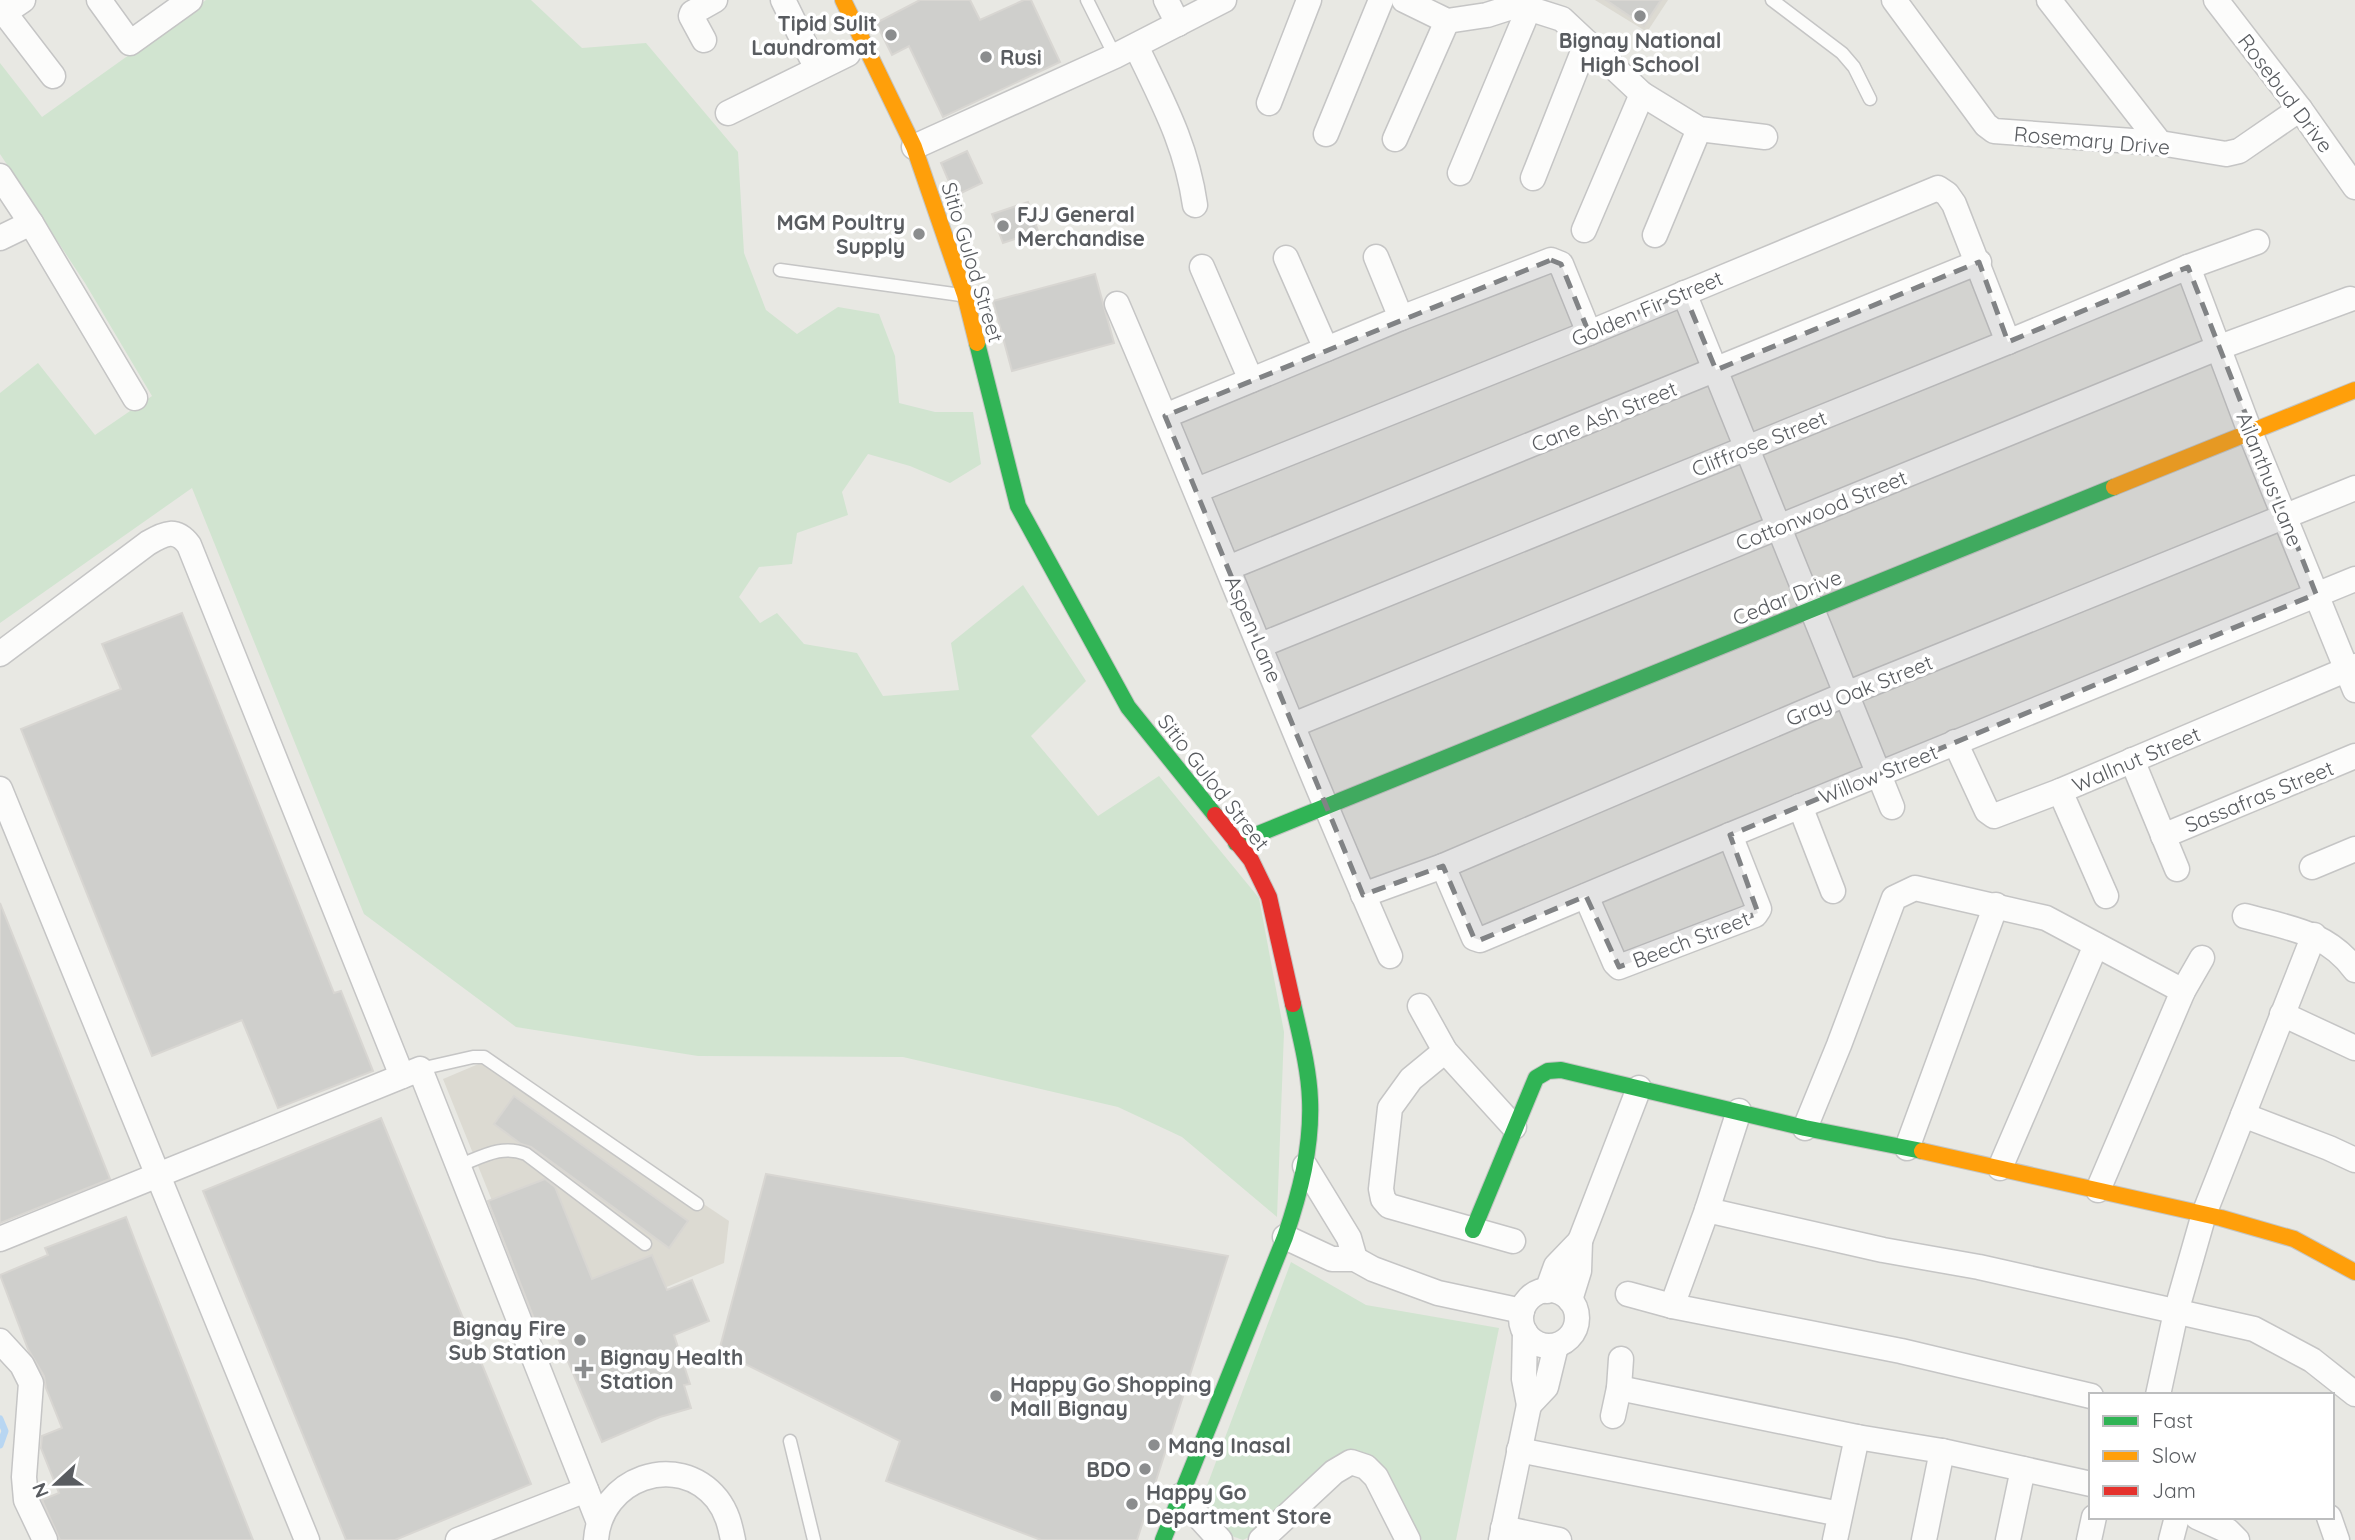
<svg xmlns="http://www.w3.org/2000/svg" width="2355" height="1540" viewBox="0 0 2355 1540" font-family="Quicksand,sans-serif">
<rect width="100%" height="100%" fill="#e8e8e3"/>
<!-- education -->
<g fill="#dcdad2">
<path d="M1595 0H1668L1647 32Z"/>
<path d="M488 1060 729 1221 724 1263 547 1337 443 1079Z"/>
</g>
<!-- green -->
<g fill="#d1e4d0">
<path d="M206 0H531L582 48 646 43 738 152 744 253 766 310 797 334 838 307 879 314 895 356 899 403 935 412H973L981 464 950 483 910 466 868 454 842 492 848 515 797 533 792 564 759 567 739 597 760 623 777 613 804 644 857 653 883 696 959 690 951 643 1023 585 1086 681 1031 736 1098 816 1159 776 1259 898 1284 1032 1277 1217 1182 1137 1118 1107 903 1057 698 1056 516 1027 364 914 192 488 0 623V393L38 363 95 435 152 396 85 283 0 154V63L42 117Z"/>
<path d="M1291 1262 1366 1305 1499 1328 1456 1540H1422L1384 1467 1352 1453 1253 1535 1243 1540 1229 1535 1199 1507Z"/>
</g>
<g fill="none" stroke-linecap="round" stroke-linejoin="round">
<!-- stream -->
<path stroke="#b8d6f2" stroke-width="7" d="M0 1419 5 1431 0 1445"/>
</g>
<!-- building -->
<g fill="#cfcfcc" stroke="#d8d6d2" stroke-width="2">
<path d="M920 0H970L980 20 1024 0H1031L1060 62 943 117 909 46 892 55 876 23Z"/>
<path d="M1606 0H1661L1644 26Z"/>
<path d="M967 151 982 183 955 196 941 163Z"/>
<path d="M1028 202 1038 231 1003 243 992 214Z"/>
<path d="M1095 274 1114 343 1012 371 993 301Z"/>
<path d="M182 613 334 993 341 991 373 1071 278 1108 242 1020 152 1056 21 729 121 689 102 644Z"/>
<path d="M0 903 110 1179 0 1223Z"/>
<path d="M514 1096 688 1221 669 1248 531 1147 521 1144 494 1124Z"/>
<path d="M381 1118 531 1484 395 1540H346L203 1191Z"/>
<path d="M766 1174 1228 1256 1137 1540H1041L886 1481 900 1441 719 1351Z"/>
<path d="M545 1179 555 1187 592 1279 652 1255 667 1290 692 1280 709 1321 674 1335 690 1384 684 1385 691 1408 660 1417 602 1442 556 1333 542 1339 488 1201Z"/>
<path d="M126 1217 142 1259 253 1540H60L42 1500 59 1493 41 1448 42 1436 62 1428 46 1388 44 1376 28 1349 0 1275 48 1255 45 1248Z"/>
</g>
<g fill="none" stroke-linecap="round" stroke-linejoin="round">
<!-- lane casing -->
<g stroke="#c5c5c5" stroke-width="15">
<g id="lane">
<path d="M1087 0 1115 56"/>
<path d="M1772 0 1842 53 1854 67 1870 99"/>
<path d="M780 270 961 295"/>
<path d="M420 1069 473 1057H484L697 1204"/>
<path d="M458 1166C482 1157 501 1144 526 1154L645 1244"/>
<path d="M790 1441 814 1540"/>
</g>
</g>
<!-- street casing -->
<g stroke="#c5c5c5" stroke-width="27">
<g id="street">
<path d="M99 0 130 43 190 0"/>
<path d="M783 0 817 69"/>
<path d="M1166 0 1178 24"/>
<path d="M1404 0 1447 21 1487 15 1518 5 1562 19 1642 94 1699 129 1765 137"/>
<path d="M1894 0 1986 125 1994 131 2160 143 2226 154 2239 151 2300 109"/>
<path d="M2049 0 2160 143"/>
<path d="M2216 0 2300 109 2355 187"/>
<path d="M0 7 53 76"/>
<path d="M4 13 23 0"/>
<path d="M704 40 691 16 692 13 715 0"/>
<path d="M1136 46C1162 101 1186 143 1195 205"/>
<path d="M1269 103 1309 0"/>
<path d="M728 113 848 54"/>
<path d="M1326 134 1381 0"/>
<path d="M1395 139 1447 21"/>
<path d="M914 147 1115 56 1224 0"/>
<path d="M1460 173 1529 8"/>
<path d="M0 176 31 223 135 398"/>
<path d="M1533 178 1586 44"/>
<path d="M1584 230 1642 94"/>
<path d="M1655 235 1699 129"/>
<path d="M0 238 31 223"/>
<path d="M1376 257 1401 318"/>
<path d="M1286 258 1326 349"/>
<path d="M1202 267 1251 380"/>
<path d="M2188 267 2250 432 2355 690"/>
<path d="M1684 293 1892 807"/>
<path d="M1117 304C1210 520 1295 740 1390 956"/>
<path d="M1165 416 1401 318 1551 260 1561 264 1589 333"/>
<path d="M1197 490 1589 333 1938 188 1947 194 1954 204 2008 342"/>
<path d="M1228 568 1979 262"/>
<path d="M1261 645 2008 342 2188 267 2257 242"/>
<path d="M0 654 148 543C165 533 176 528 189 545L402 1076"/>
<path d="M1293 725 2220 347 2350 299"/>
<path d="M1955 742 1987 811 1994 816 2060 791 2355 666"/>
<path d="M2132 760 2177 869"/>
<path d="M0 789 307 1540"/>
<path d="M2060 791 2106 896"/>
<path d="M1800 806 1833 891"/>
<path d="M2163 836 2355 756"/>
<path d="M1443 866 1474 938 1480 940 1730 835 2355 579"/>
<path d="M2312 867 2355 849"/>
<path d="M1363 895 1443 866 1846 694 2355 488"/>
<path d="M1586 896 1615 963 1619 967 1755 915 1759 909 1730 835"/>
<path d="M2245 916C2288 928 2328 932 2355 970"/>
<path d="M1420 1006 1445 1051 1514 1127"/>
<path d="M2282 1014 2355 1048"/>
<path d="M1445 1051 1411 1079 1390 1108 1381 1189 1383 1199 1389 1206 1513 1241"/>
<path d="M1739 1111 1707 1210 1672 1306 1901 1351 2091 1396"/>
<path d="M2243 1115 2329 1148 2355 1160"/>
<path d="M1805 1128 1839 1045 1894 898 1915 888 2046 918 2183 991"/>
<path d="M1907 1148 1996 905"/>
<path d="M1305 1166 1349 1238 1355 1259"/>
<path d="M2000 1168 2096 945"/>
<path d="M2098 1190 2183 991 2202 958"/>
<path d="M1707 1210 1883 1250 1979 1267 2254 1329 2312 1360 2355 1394"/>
<path d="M1285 1237 1332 1259H1355L1373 1269 1438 1293 1522 1311"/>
<path d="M0 1239 420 1069 598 1520"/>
<path d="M1580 1241 1639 1088"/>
<circle cx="1549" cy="1318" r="28"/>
<path d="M1547 1291 1556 1266 1580 1241 1579 1271 1570 1300"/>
<path d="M1628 1294 1672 1306"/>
<path d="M1525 1332 1524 1379 1529 1405 1546 1387 1556 1346"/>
<path d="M0 1341 22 1365 31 1383 24 1477 26 1500 45 1540"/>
<path d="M1619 1388 1621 1359"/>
<path d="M2158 1395 2176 1312 2204 1214 2314 935"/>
<path d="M1613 1416 1619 1388 1857 1437 1942 1451 2091 1484"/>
<path d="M1519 1450 1840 1514"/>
<path d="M1180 1496 1220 1540"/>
<path d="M2197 1517 2228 1531 2237 1540"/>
<path d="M2329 1517 2337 1540"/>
<path d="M1503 1528 1559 1540"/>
<path d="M458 1540 586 1490"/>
<path d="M596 1540C600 1479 677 1450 717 1499 727 1512 730 1525 733 1540"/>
<path d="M1261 1540 1334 1472 1351 1462 1366 1467 1376 1477 1408 1540"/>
<path d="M1501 1540 1529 1405"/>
<path d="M1835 1540 1857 1437"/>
<path d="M1924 1540 1942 1451"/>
<path d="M2008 1540 2023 1469"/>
<path d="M2089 1540 2094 1517"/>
<path d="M2171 1540 2177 1517"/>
</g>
</g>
<!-- fast casing -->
<g stroke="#c4c5c3" stroke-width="18">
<g id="fast">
<path d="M977 343 1018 506 1128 707 1215 815"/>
<path d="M1236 843 2114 487"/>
<path d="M1473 1230 1536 1078 1548 1071 1561 1070 1805 1128 1922 1151"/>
<path d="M1163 1540 1285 1237C1300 1193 1312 1147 1310 1100 1309 1069 1300 1035 1293 1004"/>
</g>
</g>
<!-- slow casing -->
<g stroke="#c4c5c3" stroke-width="18">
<g id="slow">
<path d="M843 0 914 147 965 295 977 343"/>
<path d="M2114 487 2355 390"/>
<path d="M1922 1151 2221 1218 2294 1239 2355 1272"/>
</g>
</g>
<!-- jam casing -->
<g stroke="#c4c5c3" stroke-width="18">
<path id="jam" d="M1215 815 1251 860 1269 897 1293 1004"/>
</g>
<!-- lane -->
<use href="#lane" stroke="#fcfcfb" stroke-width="12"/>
<!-- street -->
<use href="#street" stroke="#fcfcfb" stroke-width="24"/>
<!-- fast -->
<use href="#fast" stroke="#30b455" stroke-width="16"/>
<!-- slow -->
<use href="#slow" stroke="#ff9f0a" stroke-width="16"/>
<!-- jam -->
<use href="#jam" stroke="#e5322d" stroke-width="16"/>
</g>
<!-- marked area -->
<path fill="#818385" fill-opacity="0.2" stroke="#818385" stroke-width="5" stroke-dasharray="14 9" stroke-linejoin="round" d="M1551 260 1561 264 1589 333 1684 293 1716 370 1979 262 2008 342 2188 267 2316 594 1730 835 1758 913 1619 967 1586 896 1480 940 1474 938 1443 866 1363 895 1165 416Z"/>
<!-- markers -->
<g fill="#8b8d8e" stroke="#fff" stroke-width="2.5">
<circle cx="1640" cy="16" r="7"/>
<circle cx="891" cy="35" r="7"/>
<circle cx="986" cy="57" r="7"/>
<circle cx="1003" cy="226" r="7"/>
<circle cx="919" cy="234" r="7"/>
<circle cx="580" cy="1340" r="7"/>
<path d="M580.5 1358.5h7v7h7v7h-7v7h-7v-7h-7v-7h7z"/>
<circle cx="996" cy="1396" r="7"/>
<circle cx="1154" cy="1445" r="7"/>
<circle cx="1145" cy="1469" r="7"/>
<circle cx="1132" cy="1504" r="7"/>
</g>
<g text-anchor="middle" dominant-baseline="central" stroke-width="7" stroke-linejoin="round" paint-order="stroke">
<!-- poi labels -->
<g font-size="21" font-weight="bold" fill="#595c60" stroke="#fff" text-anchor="start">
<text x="877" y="23" text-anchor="end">Tipid Sulit<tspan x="877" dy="24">Laundromat</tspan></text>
<text x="1640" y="40" text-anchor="middle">Bignay National<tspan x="1640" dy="24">High School</tspan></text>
<text x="1000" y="57">Rusi</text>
<text x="1017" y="214">FJJ General<tspan x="1017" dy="24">Merchandise</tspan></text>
<text x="905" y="222" text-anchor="end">MGM Poultry<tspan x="905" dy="24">Supply</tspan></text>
<text x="566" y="1328" text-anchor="end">Bignay Fire<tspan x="566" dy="24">Sub Station</tspan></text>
<text x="600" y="1357">Bignay Health<tspan x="600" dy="24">Station</tspan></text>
<text x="1010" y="1384">Happy Go Shopping<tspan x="1010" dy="24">Mall Bignay</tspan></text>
<text x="1168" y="1445">Mang Inasal</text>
<text x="1131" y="1469" text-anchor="end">BDO</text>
<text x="1146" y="1492">Happy Go<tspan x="1146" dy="24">Department Store</tspan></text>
</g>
<!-- street labels -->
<g font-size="21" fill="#595c60" stroke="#fff">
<text transform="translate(2286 93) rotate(53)">Rosebud Drive</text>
<text transform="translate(2092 140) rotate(5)">Rosemary Drive</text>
<text transform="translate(973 262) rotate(73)">Sitio Gulod Street</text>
<text transform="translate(1647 308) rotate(-23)">Golden Fir Street</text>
<text transform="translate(1604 416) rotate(-22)">Cane Ash Street</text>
<text transform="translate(1759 443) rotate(-22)">Cliffrose Street</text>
<text transform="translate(2270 479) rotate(68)">Ailanthus Lane</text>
<text transform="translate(1821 510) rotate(-22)">Cottonwood Street</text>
<text transform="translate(1787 597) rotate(-22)">Cedar Drive</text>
<text transform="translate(1254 629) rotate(67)">Aspen Lane</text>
<text transform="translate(1859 690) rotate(-22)">Gray Oak Street</text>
<text transform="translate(2136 759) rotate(-23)">Wallnut Street</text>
<text transform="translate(1878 774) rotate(-22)">Willow Street</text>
<text transform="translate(1214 782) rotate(52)">Sitio Gulod Street</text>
<text transform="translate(2259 796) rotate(-22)">Sassafras Street</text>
<text transform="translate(1691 939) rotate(-21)">Beech Street</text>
</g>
</g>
<!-- legend -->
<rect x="2089" y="1393" width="245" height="126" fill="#ffffff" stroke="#bdbebf" stroke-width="2"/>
<rect x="2103" y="1416" width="35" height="10" fill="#30b455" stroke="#bdbebf" stroke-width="2"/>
<text x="2152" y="1428" font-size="21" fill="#595c60">Fast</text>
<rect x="2103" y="1451" width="35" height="10" fill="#ff9f0a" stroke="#bdbebf" stroke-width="2"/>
<text x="2152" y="1463" font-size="21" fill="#595c60">Slow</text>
<rect x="2103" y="1486" width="35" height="10" fill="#e5322d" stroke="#bdbebf" stroke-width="2"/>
<text x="2152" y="1498" font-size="21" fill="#595c60">Jam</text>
<!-- north arrow -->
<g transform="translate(56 1484) rotate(248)" stroke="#ffffff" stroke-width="5" paint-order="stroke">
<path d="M0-5L12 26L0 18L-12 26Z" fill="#595c60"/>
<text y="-10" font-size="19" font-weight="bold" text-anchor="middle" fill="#595c60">N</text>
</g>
</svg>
